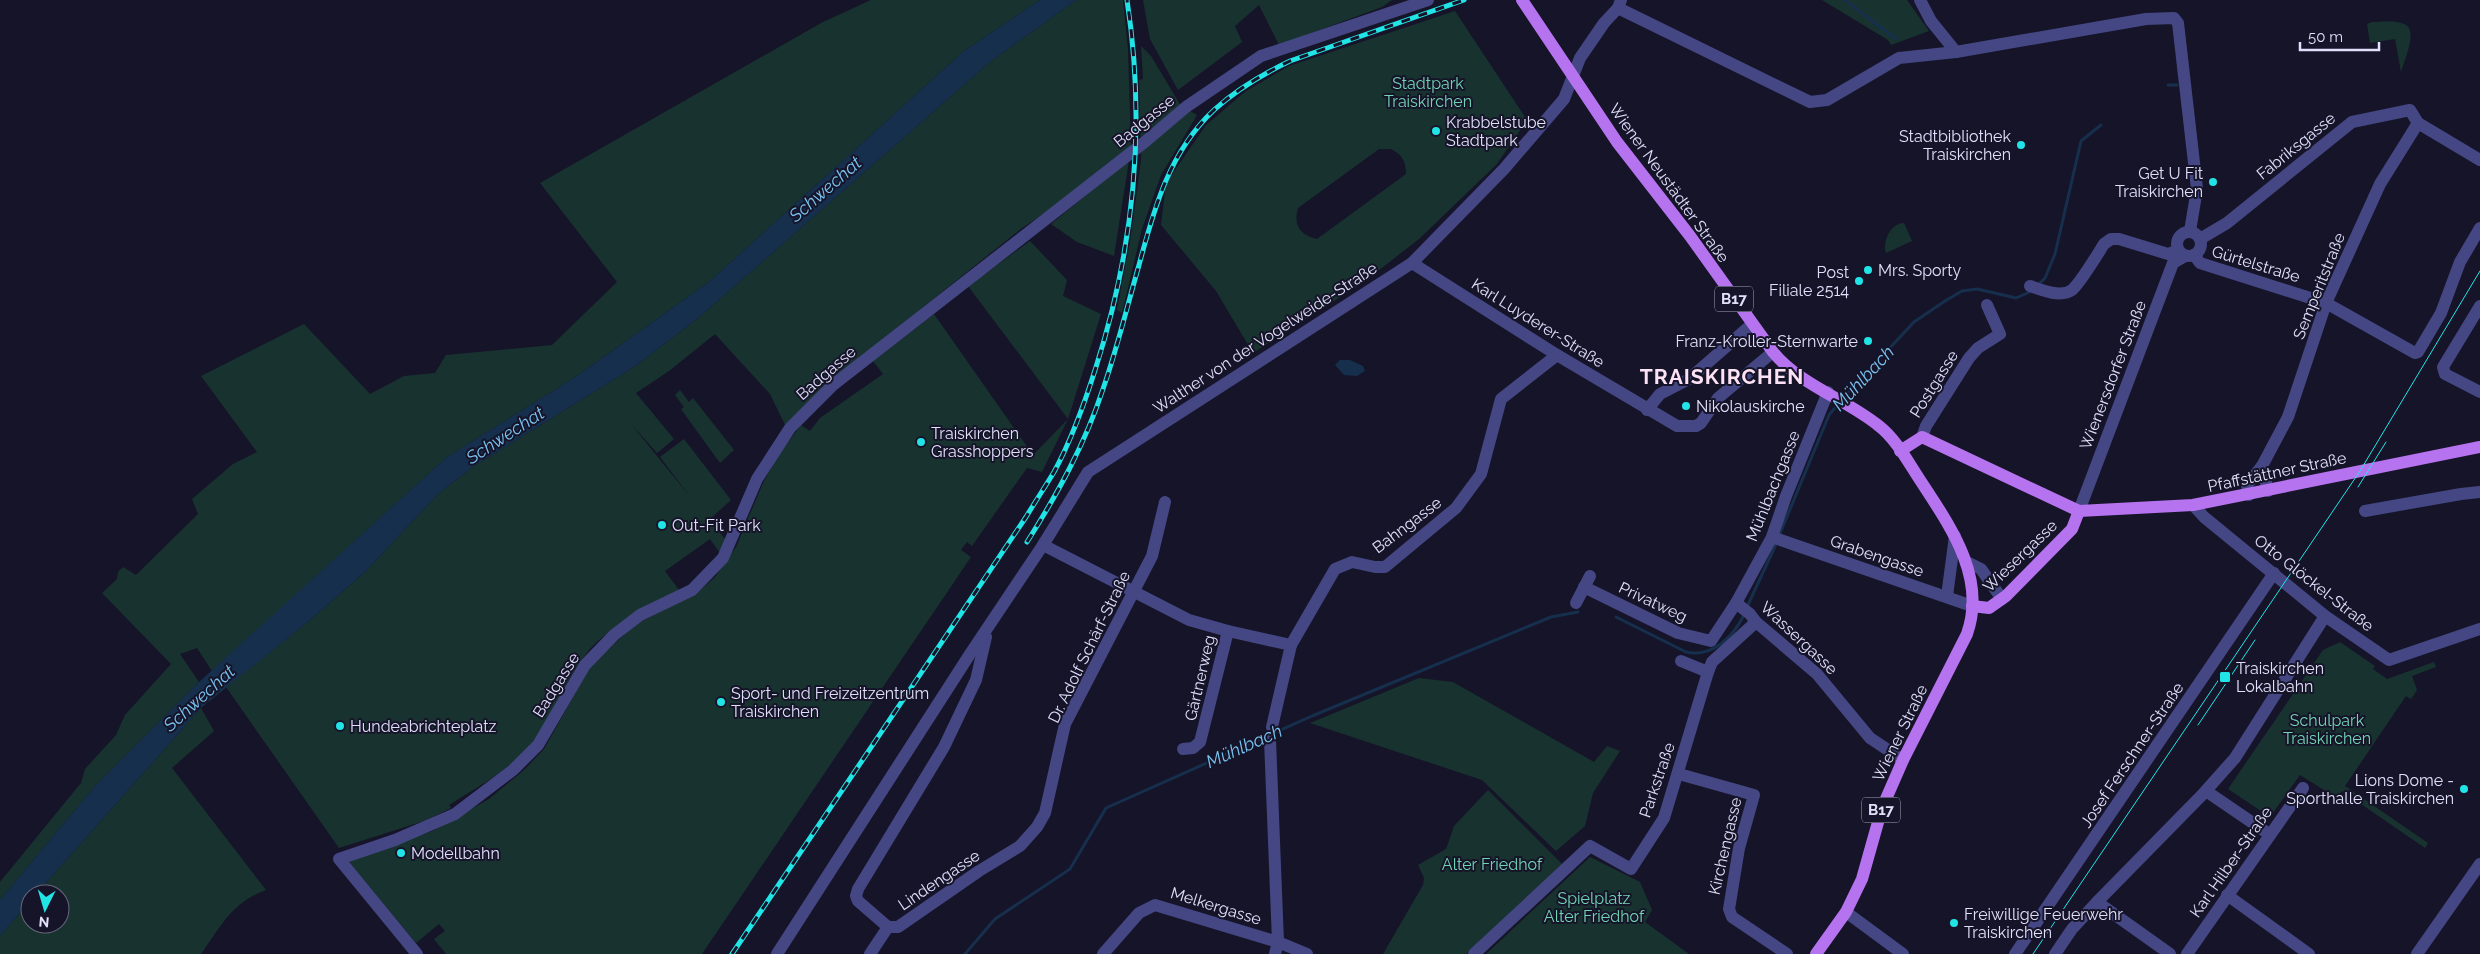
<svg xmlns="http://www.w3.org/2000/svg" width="2480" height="954" viewBox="0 0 2480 954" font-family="Raleway,sans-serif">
<rect width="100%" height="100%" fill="#161429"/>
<!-- green -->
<g fill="#18332f" fill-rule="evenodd">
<path d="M871 0H1040L964 51 709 282 574 378 447 457 212 671 197 648 180 654 199 682 95 786 0 900V882L81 783 85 769 116 735 125 715 171 664 102 593 117 579 118 572 123 567 136 575 198 514 192 499 233 464 257 452 201 376 304 324 370 394 404 376 435 373 446 355 552 345 617 282 540 183 823 22Z"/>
<path d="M1076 0H1123L1128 50 1131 148C1093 173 1060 205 1022 228L833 379 785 425 770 394 715 334 669 371 636 393 674 439 657 453 631 424 691 498 660 457 684 439 731 500 709 520 727 541 720 553 710 539 665 571 679 590C649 606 606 628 585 655 562 685 551 725 524 752 505 772 473 790 449 805L451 808 424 821 339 848 226 687 310 620 366 571 438 494 470 469 634 367 697 319 990 62Z"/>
<path d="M1143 0H1392L1382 7 1279 45 1259 5 1235 26 1242 42 1178 90 1150 39Z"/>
<path d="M1822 0H1907L1929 31 1891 45 1888 40Z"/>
<path d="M1455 11 1527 120 1497 164 1419 239 1365 281 1253 353 1216 291 1161 225 1166 183 1206 125 1246 91 1289 66ZM1391 149C1402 155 1406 161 1406 174L1317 239C1300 235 1293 225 1298 208L1379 149Z"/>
<path d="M2372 22C2381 22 2395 20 2404 24 2419 29 2404 61 2401 72L2395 39 2370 43 2367 24Z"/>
<path d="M1141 46 1151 56 1181 106 1197 115 1161 175 1142 229 1122 313 1117 310 1130 242 1141 160 1139 80 1143 79Z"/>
<path d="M1129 160 1114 256 1077 242 1051 224Z"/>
<path d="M1904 223 1912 241 1886 253C1882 241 1891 223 1904 223Z"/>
<path d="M1030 241 1067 280 1063 296 1101 314 1068 419 1042 472 1027 468 972 546 967 542 961 550 971 557 702 954H446L434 939 445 931 439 924 416 943 350 864 351 860 432 831 489 799 524 770 544 749 591 665 636 624 698 592 715 577 736 547 763 483 779 454 801 425 810 431 820 418 883 374 873 361 934 314 1033 455 1068 419 968 286Z"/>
<path d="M680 390 689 402 693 398 734 450 720 463 681 409 684 407 675 395Z"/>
<path d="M2340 642 2375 666 2373 669 2387 679 2434 662 2436 667 2412 676 2417 690 2411 699 2406 696 2345 786 2428 843 2425 848 2342 791 2337 798 2300 775 2270 817 2228 789 2323 650Z"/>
<path d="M1419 678 1453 682 1594 762 1607 746 1620 751 1593 793 1585 826 1556 851 1482 780 1310 723Z"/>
<path d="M201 708 214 731 172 768 266 890C232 902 221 926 201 954H0V936L30 901V924H60V894H36Z"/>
<path d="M1488 790 1562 864 1466 954H1383L1423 885 1424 878 1418 865 1446 849 1454 826Z"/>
<path d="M1590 857 1640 882 1652 910 1645 922 1689 954H1486Z"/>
</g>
<!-- water -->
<g fill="#162f4c">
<path d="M1040 0H1076L990 62 697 319 634 367 470 469 438 494 366 571 310 620 201 708 36 894H30V901L0 936V900L95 786 199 682 447 457 574 378 709 282 964 51Z"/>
<path d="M1340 360H1350L1363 366 1365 371 1357 376 1344 375 1335 365Z"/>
</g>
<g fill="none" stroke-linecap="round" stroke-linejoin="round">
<!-- stream -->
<g stroke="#162f4c" stroke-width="3">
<path d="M1845 0 1896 39"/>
<path d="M2168 85H2177"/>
<path d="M2038 285 2045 278 2055 254 2081 141 2101 125"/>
<path d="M1843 398 1914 322 1945 301 1962 291 1977 289 2016 298 2032 291"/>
<path d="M1779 536 1829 415 1839 403"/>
<path d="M1747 607 1777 542"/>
<path d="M1616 617 1686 652C1712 658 1733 637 1744 615"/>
<path d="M965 954 995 919 1070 869 1106 808 1312 716 1551 617 1578 612"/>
</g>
<!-- minor -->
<g stroke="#444783" stroke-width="12">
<path d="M1920 0 1931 21 1956 52"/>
<path d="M1618 8 1810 102 1827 100 1899 58 1956 52 2146 19 2174 18 2178 23 2197 189 2190 231"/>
<circle cx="2189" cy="244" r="12"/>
<path d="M2200 239 2227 223 2352 122 2410 110 2418 123 2480 160"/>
<path d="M2194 255 2200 263 2326 303 2415 353 2418 352 2441 313 2460 262 2480 228"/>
<path d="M1412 263 1557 355 1677 426H1696L1701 423 1718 398 1773 352"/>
<path d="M2030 286C2041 290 2061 298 2072 290 2081 282 2097 255 2104 244L2111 239H2119L2168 254 2178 250"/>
<path d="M2480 306 2443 367 2445 374 2480 392"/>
<path d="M1647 410 1660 394 1689 379 1751 325"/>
<path d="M1922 437 1926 426 1969 358 1978 348 2000 334 1987 305"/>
<path d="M2262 466 2268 491"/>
<path d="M2249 495 2247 485 2262 466 2288 417 2326 303 2380 184 2418 123"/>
<path d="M2193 505 2204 517 2325 616 2389 660 2480 629"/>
<path d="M2079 511 2173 263 2185 256"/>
<path d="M2365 511 2461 494 2480 492"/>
<path d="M1772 537 1972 606"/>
<path d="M1043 545 1189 620 1228 631 1291 645 1335 569 1352 562 1375 567H1385L1456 508 1481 474 1501 399 1557 355"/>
<path d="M1967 562 1981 569 2002 599"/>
<path d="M1584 587 1678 633 1711 641 1736 603 1772 537 1786 496 1828 392"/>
<path d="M1947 596 1955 536"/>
<path d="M1576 603 1590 576"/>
<path d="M1736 603 1750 614 1756 622 1817 674 1870 738 1903 760"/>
<path d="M1681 661 1708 672 1712 662 1756 622"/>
<path d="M1272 727 1291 645"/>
<path d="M1270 740 1278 942 1275 954"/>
<path d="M1183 749 1193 748 1200 742 1228 631"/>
<path d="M1679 774 1754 795 1739 848 1729 909 1732 917 1787 954"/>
<path d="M2206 791 2269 834"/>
<path d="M2227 895 2309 954"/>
<path d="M2097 902 2170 954"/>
<path d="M1846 912 1903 954"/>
<path d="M888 927H898L979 871 1020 846 1037 827 1045 813 1065 724 1152 556 1165 502"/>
<path d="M888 927 858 901 856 896 858 889 944 747 976 680 986 637"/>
<path d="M417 954 339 859 395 840 455 814 513 770 538 745 585 665 614 635 640 615 692 590 723 558 757 479 790 428 833 385 1146 141 1186 107 1261 56 1428 0"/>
<path d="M777 954 970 654 1043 545 1088 472 1412 263 1504 169 1564 99 1580 58 1604 23 1618 8 1621 0"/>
<path d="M870 954 888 927"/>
<path d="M1103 954 1139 913 1155 905 1278 942 1307 954"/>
<path d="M1474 954 1590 846 1631 869 1664 818 1708 672"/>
<path d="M2015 954 2274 573"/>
<path d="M2055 954 2072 929 2097 902 2202 795 2235 758 2325 616"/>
<path d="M2187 954 2303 788"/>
<path d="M2417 954 2480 864"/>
</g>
<!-- major -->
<g stroke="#b673ef" stroke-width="12">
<path d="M1522 0 1617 142 1690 236 1773 352C1800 385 1846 399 1879 426 1896 439 1908 462 1920 480 1950 526 1987 577 1967 634L1903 760 1882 808 1862 879 1846 912 1816 954"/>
<path d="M1900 451 1922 437 2079 511 2193 505 2480 447"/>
<path d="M1972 606 1989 608 2006 596 2072 529 2079 511"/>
</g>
<!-- tram -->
<g stroke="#21e4e6" stroke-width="1">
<path d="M2358 487 2386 442"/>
<path d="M2198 725 2255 640"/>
<path d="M2033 954 2360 471 2480 271"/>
</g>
<!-- rail casing -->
<g stroke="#21e4e6" stroke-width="5">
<g id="rail">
<path d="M1027 542C1058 493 1085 444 1103 389 1117 349 1127 307 1139 265 1154 209 1169 152 1214 110 1236 90 1263 74 1290 61L1464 0"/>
<path d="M732 954 1026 517C1035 502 1045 487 1054 472 1072 439 1085 402 1096 367 1134 248 1146 123 1127 0"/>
</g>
</g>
<!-- rail -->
<use href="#rail" stroke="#161429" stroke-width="3" stroke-dasharray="9" stroke-linecap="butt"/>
</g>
<!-- markers -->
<g fill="#21e4e6" stroke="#161429" stroke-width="2">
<circle cx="1436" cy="131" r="5"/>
<circle cx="2021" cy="145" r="5"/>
<circle cx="2213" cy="182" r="5"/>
<circle cx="1868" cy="270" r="5"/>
<circle cx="1859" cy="281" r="5"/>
<circle cx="1868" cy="341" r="5"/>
<circle cx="1686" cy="406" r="5"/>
<circle cx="921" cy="442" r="5"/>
<circle cx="662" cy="525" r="5"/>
<rect x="2219" y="671" width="12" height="12" rx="2.5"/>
<circle cx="721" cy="702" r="5"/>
<circle cx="340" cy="726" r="5"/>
<circle cx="2464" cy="789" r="5"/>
<circle cx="401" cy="853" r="5"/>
<circle cx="1954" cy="923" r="5"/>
</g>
<g text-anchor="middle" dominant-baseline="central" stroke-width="4" stroke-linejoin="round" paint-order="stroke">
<!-- shield labels -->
<g fill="#161429" stroke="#a4a3bd" stroke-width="1">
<rect x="1715" y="286.5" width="38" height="25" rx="4"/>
<rect x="1862" y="797.5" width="38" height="25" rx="4"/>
</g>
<g font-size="15" font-weight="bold" fill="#e1e0fc">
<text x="1734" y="299">B17</text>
<text x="1881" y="810">B17</text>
</g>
<!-- park labels -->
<g font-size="16" fill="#72d5b4" stroke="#161429">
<text x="1428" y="83">Stadtpark<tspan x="1428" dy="18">Traiskirchen</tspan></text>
<text x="2327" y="720">Schulpark<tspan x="2327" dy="18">Traiskirchen</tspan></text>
<text x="1492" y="864">Alter Friedhof</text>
<text x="1594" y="898">Spielplatz<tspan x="1594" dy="18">Alter Friedhof</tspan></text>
</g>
<!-- street labels -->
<g font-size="16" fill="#e1e0fc" stroke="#161429">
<text transform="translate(1144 121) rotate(-39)">Badgasse</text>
<text transform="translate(2296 146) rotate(-39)">Fabriksgasse</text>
<text transform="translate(1669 183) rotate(54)">Wiener Neustädter Straße</text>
<text transform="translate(2256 264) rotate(17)">Gürtelstraße</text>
<text transform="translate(2319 286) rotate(-68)">Semperitstraße</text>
<text transform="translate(1538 323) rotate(32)">Karl Luyderer-Straße</text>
<text transform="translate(1265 338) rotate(-33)">Walther von der Vogelweide-Straße</text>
<text transform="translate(826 373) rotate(-41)">Badgasse</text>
<text transform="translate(2113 375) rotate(-69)">Wienersdorfer Straße</text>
<text transform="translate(1934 384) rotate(-58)">Postgasse</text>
<text transform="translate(2277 472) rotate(-12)">Pfaffstättner Straße</text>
<text transform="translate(1773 486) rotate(-68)">Mühlbachgasse</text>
<text transform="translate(1407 525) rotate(-37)">Bahngasse</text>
<text transform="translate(1877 556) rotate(19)">Grabengasse</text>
<text transform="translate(2020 556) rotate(-44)">Wiesergasse</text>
<text transform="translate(2314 583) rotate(38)">Otto Glöckel-Straße</text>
<text transform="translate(1653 602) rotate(25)">Privatweg</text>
<text transform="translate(1799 638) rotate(43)">Wassergasse</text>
<text transform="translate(1089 647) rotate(-64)">Dr. Adolf Schärf-Straße</text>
<text transform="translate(1200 678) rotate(-77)">Gärtnerweg</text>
<text transform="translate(556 685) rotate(-58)">Badgasse</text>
<text transform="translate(1900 733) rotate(-64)">Wiener Straße</text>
<text transform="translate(2132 755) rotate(-56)">Josef Ferschner-Straße</text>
<text transform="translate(1657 780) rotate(-71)">Parkstraße</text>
<text transform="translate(1725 846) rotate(-77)">Kirchengasse</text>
<text transform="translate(2231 862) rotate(-55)">Karl Hilber-Straße</text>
<text transform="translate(939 880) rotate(-34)">Lindengasse</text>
<text transform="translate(1216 906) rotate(17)">Melkergasse</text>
</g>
<!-- poi labels -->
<g font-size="16" fill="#e1e0fc" stroke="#161429" text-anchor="start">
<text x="1446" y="122">Krabbelstube<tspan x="1446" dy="18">Stadtpark</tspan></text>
<text x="2011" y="136" text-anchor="end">Stadtbibliothek<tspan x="2011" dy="18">Traiskirchen</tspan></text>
<text x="2203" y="173" text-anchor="end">Get U Fit<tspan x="2203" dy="18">Traiskirchen</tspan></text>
<text x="1878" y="270">Mrs. Sporty</text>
<text x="1849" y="272" text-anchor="end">Post<tspan x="1849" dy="18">Filiale 2514</tspan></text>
<text x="1858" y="341" text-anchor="end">Franz-Kroller-Sternwarte</text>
<text x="1696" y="406">Nikolauskirche</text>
<text x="931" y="433">Traiskirchen<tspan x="931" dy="18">Grasshoppers</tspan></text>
<text x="672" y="525">Out-Fit Park</text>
<text x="2236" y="668">Traiskirchen<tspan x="2236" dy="18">Lokalbahn</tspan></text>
<text x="731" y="693">Sport- und Freizeitzentrum<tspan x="731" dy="18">Traiskirchen</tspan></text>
<text x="350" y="726">Hundeabrichteplatz</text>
<text x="2454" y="780" text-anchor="end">Lions Dome -<tspan x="2454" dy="18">Sporthalle Traiskirchen</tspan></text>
<text x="411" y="853">Modellbahn</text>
<text x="1964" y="914">Freiwillige Feuerwehr<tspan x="1964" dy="18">Traiskirchen</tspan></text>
</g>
<!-- water labels -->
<g font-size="18" font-style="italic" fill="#79c3f0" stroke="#161429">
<text transform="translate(825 189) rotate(-41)">Schwechat</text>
<text transform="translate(1863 378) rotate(-47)">Mühlbach</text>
<text transform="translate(505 435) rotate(-33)">Schwechat</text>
<text transform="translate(199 698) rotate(-42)">Schwechat</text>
<text transform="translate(1244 746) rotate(-24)">Mühlbach</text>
</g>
<!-- district labels -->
<g font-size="21" font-weight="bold" letter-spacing="1" fill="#fce2f4" stroke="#161429">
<text x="1722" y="376">TRAISKIRCHEN</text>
</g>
</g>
<!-- north arrow -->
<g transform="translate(45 909) rotate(185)"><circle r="24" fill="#161429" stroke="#67667d"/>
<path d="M0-4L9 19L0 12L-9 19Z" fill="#21e4e6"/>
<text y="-8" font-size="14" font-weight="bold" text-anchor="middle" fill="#e1e0fc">N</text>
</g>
<!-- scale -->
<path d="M2300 42v8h79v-8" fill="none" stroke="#e1e0fc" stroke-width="2.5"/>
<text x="2308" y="42" font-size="15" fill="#e1e0fc" stroke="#161429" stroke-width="4" paint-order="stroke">50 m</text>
</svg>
